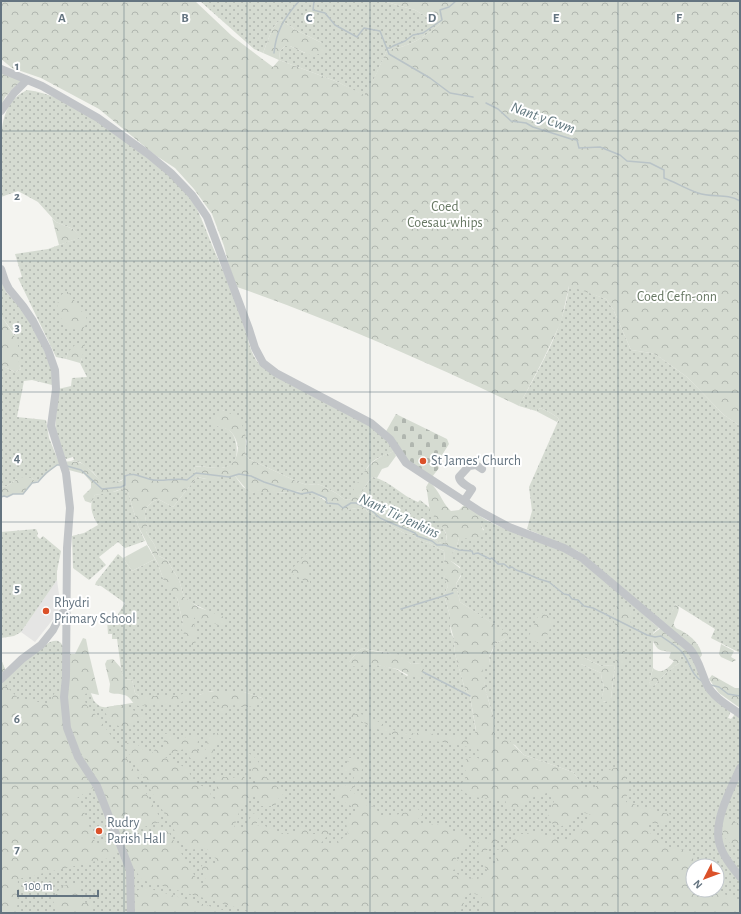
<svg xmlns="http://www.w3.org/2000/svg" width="741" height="914" viewBox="0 0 741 914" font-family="'Alegreya Sans',sans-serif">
<defs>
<pattern id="grass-dots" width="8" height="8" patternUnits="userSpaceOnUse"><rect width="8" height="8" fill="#d5dbd1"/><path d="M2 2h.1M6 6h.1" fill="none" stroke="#b0b6af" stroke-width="1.8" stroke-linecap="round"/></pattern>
<pattern id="forest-crowns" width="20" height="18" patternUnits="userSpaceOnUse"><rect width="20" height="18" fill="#d5dbd1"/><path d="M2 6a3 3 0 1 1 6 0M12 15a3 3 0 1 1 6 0" fill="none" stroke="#b0b6af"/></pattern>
<pattern id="cemetery-stones" width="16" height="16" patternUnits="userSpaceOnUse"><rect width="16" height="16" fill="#d5dbd1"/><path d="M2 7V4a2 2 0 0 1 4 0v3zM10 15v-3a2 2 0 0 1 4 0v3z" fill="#b0b6af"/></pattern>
</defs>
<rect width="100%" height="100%" fill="#f4f4f0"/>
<!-- built -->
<path fill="#e5e5e4" d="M57 580 59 594 58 613 35 642 21 632Z"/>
<!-- grass -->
<g fill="url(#grass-dots)" fill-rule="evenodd">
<path d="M200 1H383L415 10 440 24C424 38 408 47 387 50L366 97 338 82 279 60 280 51 285 46H290L305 53 322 43 296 30 281 20C272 24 267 44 263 53L254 49Z"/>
<path d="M27 90C71 95 120 136 154 163 163 170 181 184 188 193 201 213 208 237 218 259 220 266 224 272 227 278 233 293 239 309 244 324 248 338 250 354 260 365L373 428 383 436 394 451C386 455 377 457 371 463 364 469 357 489 352 498L349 500 344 499 336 493 323 486 317 484 307 485 298 482 249 459 245 455 247 441 223 410 218 415 217 426C222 427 228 428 231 432 238 439 240 462 229 466 218 471 206 465 194 467L196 473 187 480 181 479 161 481 123 479 114 484H106L101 482 93 472 80 462 71 461 74 460 73 457 66 459 64 457 55 431 58 389 71 386 72 378 87 377 80 363 82 358 68 352 66 359 56 357 18 278 22 277 15 254 48 249 81 237 73 229 56 222 38 202 18 191 1 197C1 184 1 170 1 157 1 131 0 103 27 90Z"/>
<path d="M1 280 6 292 24 312 41 343 52 369V385L32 380 24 381 17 417 46 420 49 438 60 465H57C52 469 40 481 35 482L32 478 17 479 7 486 1 487V365L15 372 21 369 18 363 19 353 13 332 1 316Z"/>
<path d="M569 285 606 299 613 309 631 350 651 353 658 356 687 377 724 415 740 426V653L711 638 715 629 675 604 670 618 664 625 596 565 578 551 527 529 532 511 529 487 559 419C557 416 544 409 540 408L536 411 519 406C539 368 564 329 569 285Z"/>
<path d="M225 475H231L235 476 243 487 254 493H276L304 491 315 494 329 503 347 510 357 508 365 510 404 533 413 535 421 541 429 543 444 551C446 564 441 573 448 586L444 595 450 616V625L451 632 454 639 455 654 465 689 470 696 479 749 578 785V779L573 772 524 755 515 745 494 738V719L486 692 481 667 490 663 489 657 492 652 495 644 504 639 508 634 460 602 456 584 461 576 460 567 451 561V555L456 549 459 538 484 530 479 521 480 516C498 528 519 534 539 541 546 544 555 546 562 550 598 570 628 601 659 628L653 633V668L649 684 655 685 666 673 679 663 681 656 693 658 706 689 731 711 728 718 731 719 735 714 740 718V913H1V659L8 677C17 669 46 637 58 641 63 643 64 649 66 654H75L94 701C98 705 101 708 107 707L175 696H139L135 693 132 679 124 680 121 668 117 639H112V634H108L107 620 112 624 125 603 101 586 95 585 96 582 118 554 123 558 132 571 155 559 158 564 164 581 177 598 183 623 182 628 191 632 183 606 206 610 190 602 184 597 179 580 167 560 159 556 154 544 146 532C149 523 146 524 145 516 144 508 151 502 158 499L173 507 197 477C206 480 216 479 225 475ZM363 648C371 651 377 651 385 652 393 653 405 659 411 664L421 663 407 676 396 669 384 666 349 662 358 651ZM585 658 601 666 615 665 611 698 605 702 603 701C601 696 604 692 604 687 603 682 601 678 601 673L581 664ZM210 691 214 692H244L262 698 263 700 199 695ZM693 866H717V890H693Z"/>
<path d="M373 477C390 481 402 496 418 502L420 500 430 508V510C436 518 451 533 445 543H441L359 499V496L370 479Z"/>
<path d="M121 489 125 490 128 492 138 526 145 541 125 548 118 542 99 557 106 565 89 580 73 568 72 536 84 533 98 525C92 515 88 505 95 495L117 491Z"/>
<path d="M36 529 38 533 37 536 40 539 43 536 61 551 57 571V580L21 632 14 636 1 638V640V532Z"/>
</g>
<!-- forest -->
<g fill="url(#forest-crowns)">
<path d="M1 1H195L232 36 273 67 279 60 263 53C267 44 272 24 281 20L296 30 322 43C325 47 325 49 322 53L312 56 290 46H285L280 51 279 60 338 82 366 96 387 50C408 47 424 38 440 24L415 10 383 1H740V426L724 415 687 377 658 356 651 353 631 350 613 309 606 299 569 286 561 322 543 360 519 406C427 362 334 321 237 287L229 266 224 246 212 214 194 189 175 168 155 155 99 109 41 78 12 68 1 59Z"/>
<path d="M1 72 21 81 5 97 1 106Z"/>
<path d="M52 218 56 222 73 229 82 237 59 245Z"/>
<path d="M64 292H68L86 317 88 322 82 330 70 329C59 319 51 305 64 292Z"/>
<path d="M1 316C9 327 17 337 19 350 20 358 17 361 21 369L15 372 1 365Z"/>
<path d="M77 343 85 344 82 358 80 363 66 359 68 352Z"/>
<path d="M540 408C544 409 557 416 559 419L557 422 536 411Z"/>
<path d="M222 410C245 418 248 434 245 455L249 459 298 482 307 485 317 484 323 486 336 493 344 499 349 500 352 498 351 494C358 483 365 466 377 459 382 455 388 454 394 451L396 456 388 467 382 469 377 478 373 477 370 479 359 496V499L441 543H445C452 530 434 521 430 510 428 503 428 494 426 487L429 482C440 490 441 502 451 511L459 510 464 505 481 512C478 521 483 526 484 535 477 543 468 537 459 538L456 549 451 555V561C465 573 464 568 456 584L460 602 509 634 504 639 495 644 489 657 490 663 488 666 482 667 486 692 494 719V738L510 741 524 755 573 772 578 779 579 785 594 790C601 776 606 767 623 767L628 786 626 802 672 815 664 824 651 823 647 827 651 834 671 848 685 850 700 866H693V890H714L731 897 740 904V913H483L479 904 482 896 471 893 465 896 463 908 457 913H255L142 880 133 867 122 841 165 826 199 883 203 884 206 881 201 867 204 863H215L216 859 206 848 188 850 183 845 125 747 127 743 138 745 147 753H152L157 747H163L165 734 170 733 175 741 189 736 195 737 198 741 196 750 203 752 207 748 208 737 218 733 221 740 214 746 212 755 201 759H191L184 749 163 756 188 769 194 784 210 788 211 797 215 799 217 786 214 778 216 776 233 778 242 775 251 784 257 783 252 773 253 764 247 756 248 753C258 758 263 768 265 778L271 779 277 787H283L286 793 280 796 275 806H260V798L255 795 240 809 234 828H245L252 814 258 812 260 815 256 825 265 826 279 833H293L299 827H304L309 834H317L325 828 329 830V834L321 843C334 848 338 841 348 834L346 823 356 813V809L332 795V792L352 782 356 773 354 769 343 772 349 758H354L362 769 360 779 350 791 360 796 366 805 375 807 381 816 388 817 418 809 423 815 417 820 419 824 443 825 450 831H456L472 840 473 842 461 850 455 857 462 867 450 871C468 878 472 884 488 872L479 857 478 841 490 840 496 830 500 831C503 841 492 845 486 851L492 867H497L496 850 505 848 514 835 536 832 566 842 582 829 591 815C576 810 579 813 569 822 566 825 561 826 557 828L547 818 554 801 547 793 531 798 520 809 507 807 505 799C489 799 469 800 459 787L468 775 463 766 465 760 472 757 482 759 478 749 442 742 409 738 384 732 347 715C367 709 382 727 399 732 408 735 420 732 430 733 434 734 437 737 441 737 452 738 453 732 464 740L470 739 474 736 476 730 470 696 465 689 460 672 455 654 454 639 450 625V616L444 595 448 586C440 573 446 564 444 551L429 543 421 541 413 535 404 533 365 510 357 508 340 511 323 498 303 491 276 493H254L248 491 235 476 231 475H225L212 480 197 477 173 507 158 499C151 502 144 508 145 516 146 524 149 523 146 532L154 544 159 556 167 560 179 580 184 597 198 607 224 617 228 623 221 626 197 617 194 618 196 650 188 642 181 628 183 623 177 598 166 587 158 564 138 526 128 492 125 490 121 489 110 493 95 495 91 503 85 501 83 496 91 488V482L84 474 65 469 63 462C89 458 89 474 106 484L121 481C124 479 125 474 130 474 137 473 143 478 149 479 161 483 174 478 187 480L196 473 194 467C214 465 235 477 238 448 238 443 234 434 230 431 225 427 218 428 213 423V418Z"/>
<path d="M20 477 32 478 35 482 32 483 23 494H13L7 497 4 496 1 497V487L7 486Z"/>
<path d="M308 552 310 584 289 572Z"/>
<path d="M675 604 679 607C679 614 673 621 674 625 675 629 679 629 682 631 692 637 700 644 702 655L700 658 696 657 691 658 681 656 679 663 666 673 654 686 649 684 653 668C661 675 668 669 674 661L669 658 671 652C657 650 658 651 651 637 653 632 658 631 662 627 669 620 672 612 675 604Z"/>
<path d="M617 606C632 607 633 612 630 625 616 638 609 618 617 606Z"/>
<path d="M540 612 554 619 543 645 528 638Z"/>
<path d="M83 638 86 639 89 654 99 695 90 693 85 694C83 708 92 708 99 719 108 732 119 745 127 759 139 780 150 801 162 821L120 835 99 782 79 750 70 726 67 697 68 655H73L75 654Z"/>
<path d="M721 644 734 651 731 657 736 660 732 662 721 657 719 654Z"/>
<path d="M363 648C376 654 393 650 404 657 406 659 408 662 411 664L421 663 423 665 424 671C416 683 406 673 397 669 394 668 390 668 387 667 381 666 372 664 365 665 359 666 356 668 350 665L349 662 358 651Z"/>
<path d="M617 650 625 651 623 666 615 665 611 698C609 701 607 703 602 701 601 696 604 692 604 687 603 682 601 678 601 673L581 664 578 660 580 658H585L601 666 615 665Z"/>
<path d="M1 659 8 677 2 682 18 698 49 704 55 692H62L75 758 93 788 77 798H79L96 845 109 840 108 839 111 838 118 856 18 879 17 913H1Z"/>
<path d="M113 659 121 668 124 680 132 679 135 693 139 696H175L187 693 190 696C183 706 162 704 151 704 146 704 140 708 136 705 131 702 130 696 124 695 118 693 114 695 109 692L110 684 105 664 107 660Z"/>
<path d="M712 675 735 688H740V708L719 693 709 679Z"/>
<path d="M207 691 214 692H244L262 698 263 700C255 711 242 705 230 705L227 708 225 715H221L218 711 221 704C217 701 206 701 201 700L198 696Z"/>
<path d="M119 705 146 715 147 718 145 720 137 719 134 721 133 726C121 731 110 723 105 712L107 707Z"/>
<path d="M723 818 740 824V847C723 843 721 833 723 818Z"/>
<path d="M79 883 84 903 93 902V913H59L52 899 62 886Z"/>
<path d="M144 887 233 913H137L134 892Z"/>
</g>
<!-- cemetery -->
<path fill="url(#cemetery-stones)" d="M396 414 447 439 449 444 437 463 439 468 432 477 409 463 385 433Z"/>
<!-- garden -->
<path fill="#d5dbd1" d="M147 545 155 559 132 571 123 558Z"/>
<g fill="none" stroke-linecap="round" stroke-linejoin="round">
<!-- stream -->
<g stroke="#b9c3c7" stroke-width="1.5">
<path d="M314 1 313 10 325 13 335 25 357 37 364 28 380 31 389 54 430 78 450 93 473 97"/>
<path d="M387 48H390L393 46 405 41 413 35 423 33 442 20 440 10 449 7 456 1"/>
<path d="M274 53C276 31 284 18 299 1"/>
<path d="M486 103 498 109 511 121 526 123 533 127 571 139 577 140 579 148 600 147 620 155 627 161 650 163 664 170V178C675 182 686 189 698 193 712 198 727 193 740 201"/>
<path d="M67 466 81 470 102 489 121 487 125 485V476C134 472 140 477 149 479 161 483 174 477 187 480L196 473 229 477 239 474 251 476 264 482 301 494 312 492 326 498 327 503 338 504 343 508 351 503H356L371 510 380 518 389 522 415 533 417 536 432 541 437 545H445L459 550 472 551 473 554 478 553 490 559 492 558 498 564H504L509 568 512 567 516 570 525 573 539 579 549 582 564 594 569 595 572 599 578 600 584 606 593 608 647 635 655 637 661 636C668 641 677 646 682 652 690 662 691 675 702 681"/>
<path d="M1 497 4 496 7 497 13 494H23L32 483 38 482 46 473 57 465H61"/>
<path d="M401 609 453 593"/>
<path d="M423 672 470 696"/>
<path d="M711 685 719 687 728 694 740 696"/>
</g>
<!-- minor -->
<g stroke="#c2c5c8" stroke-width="8">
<path d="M1 69 42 86 98 118 148 154 171 173 192 195 207 217 249 329 255 348 263 363 276 373 371 423 390 439 406 463 481 512 509 527 564 548 582 558 689 648C699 659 701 672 707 685 714 698 729 706 740 714"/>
<path d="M1 111 14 93 27 80"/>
<path d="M1 269 5 281 9 289 23 306 33 321 48 350 55 370 56 389 51 426 66 473 70 508 67 548 66 677 64 697 67 728 78 757 97 786 130 870 131 913"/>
<path d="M464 501 472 489C467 486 460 483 459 477L469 466 476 465 482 469"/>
<path d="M1 679 22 659 41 645 53 630 61 614 67 609"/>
<path d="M740 768C731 789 714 819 719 842 722 855 732 867 740 877"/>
</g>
</g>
<!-- grid -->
<path fill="none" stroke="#647480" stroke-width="1" stroke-opacity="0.55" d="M124 1V913M247 1V913M370 1V913M494 1V913M618 1V913M1 131H740M1 261H740M1 392H740M1 522H740M1 653H740M1 783H740"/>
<!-- markers -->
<g fill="#db5129" stroke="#fff" stroke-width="1.5">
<circle cx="423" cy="461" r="4"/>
<circle cx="46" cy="611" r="4"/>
<circle cx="99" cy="831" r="4"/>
</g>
<g text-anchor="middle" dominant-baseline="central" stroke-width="4" stroke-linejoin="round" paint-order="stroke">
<!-- park labels -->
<g font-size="14" fill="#677863" stroke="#fff">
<text x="445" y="207">Coed<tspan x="445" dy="16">Coesau-whips</tspan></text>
<text x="677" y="297">Coed Cefn-onn</text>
</g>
<!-- poi labels -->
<g font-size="14" fill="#647480" stroke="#fff" text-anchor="start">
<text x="431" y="461">St James' Church</text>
<text x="54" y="603">Rhydri<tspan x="54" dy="16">Primary School</tspan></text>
<text x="107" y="823">Rudry<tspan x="107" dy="16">Parish Hall</tspan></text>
</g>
<!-- water labels -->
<g font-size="15" font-style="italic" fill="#5f767e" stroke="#fff">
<text transform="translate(543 118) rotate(20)">Nant y Cwm</text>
<text transform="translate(399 516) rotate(25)">Nant Tir Jenkins</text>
</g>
</g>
<g font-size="13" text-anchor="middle" font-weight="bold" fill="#647480" stroke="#fff" stroke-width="4" stroke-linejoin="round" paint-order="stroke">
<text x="62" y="22">A</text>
<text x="185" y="22">B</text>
<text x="309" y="22">C</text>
<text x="432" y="22">D</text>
<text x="556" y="22">E</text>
<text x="679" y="22">F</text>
<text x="17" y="70">1</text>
<text x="17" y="200">2</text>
<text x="17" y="331">3</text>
<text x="17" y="462">4</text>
<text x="17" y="592">5</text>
<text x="17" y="723">6</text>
<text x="17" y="853">7</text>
</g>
<!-- border -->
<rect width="741" height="914" fill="none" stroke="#647480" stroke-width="4"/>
<!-- north arrow -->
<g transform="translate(705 878) rotate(228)"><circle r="19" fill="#ffffff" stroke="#c1c7cc"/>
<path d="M0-3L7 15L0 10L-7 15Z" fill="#db5129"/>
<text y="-6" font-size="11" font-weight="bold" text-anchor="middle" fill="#647480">N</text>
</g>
<!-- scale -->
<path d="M18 890v6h80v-6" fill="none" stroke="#647480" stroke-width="2"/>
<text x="24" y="890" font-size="12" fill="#647480" stroke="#ffffff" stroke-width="3" paint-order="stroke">100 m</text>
</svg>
